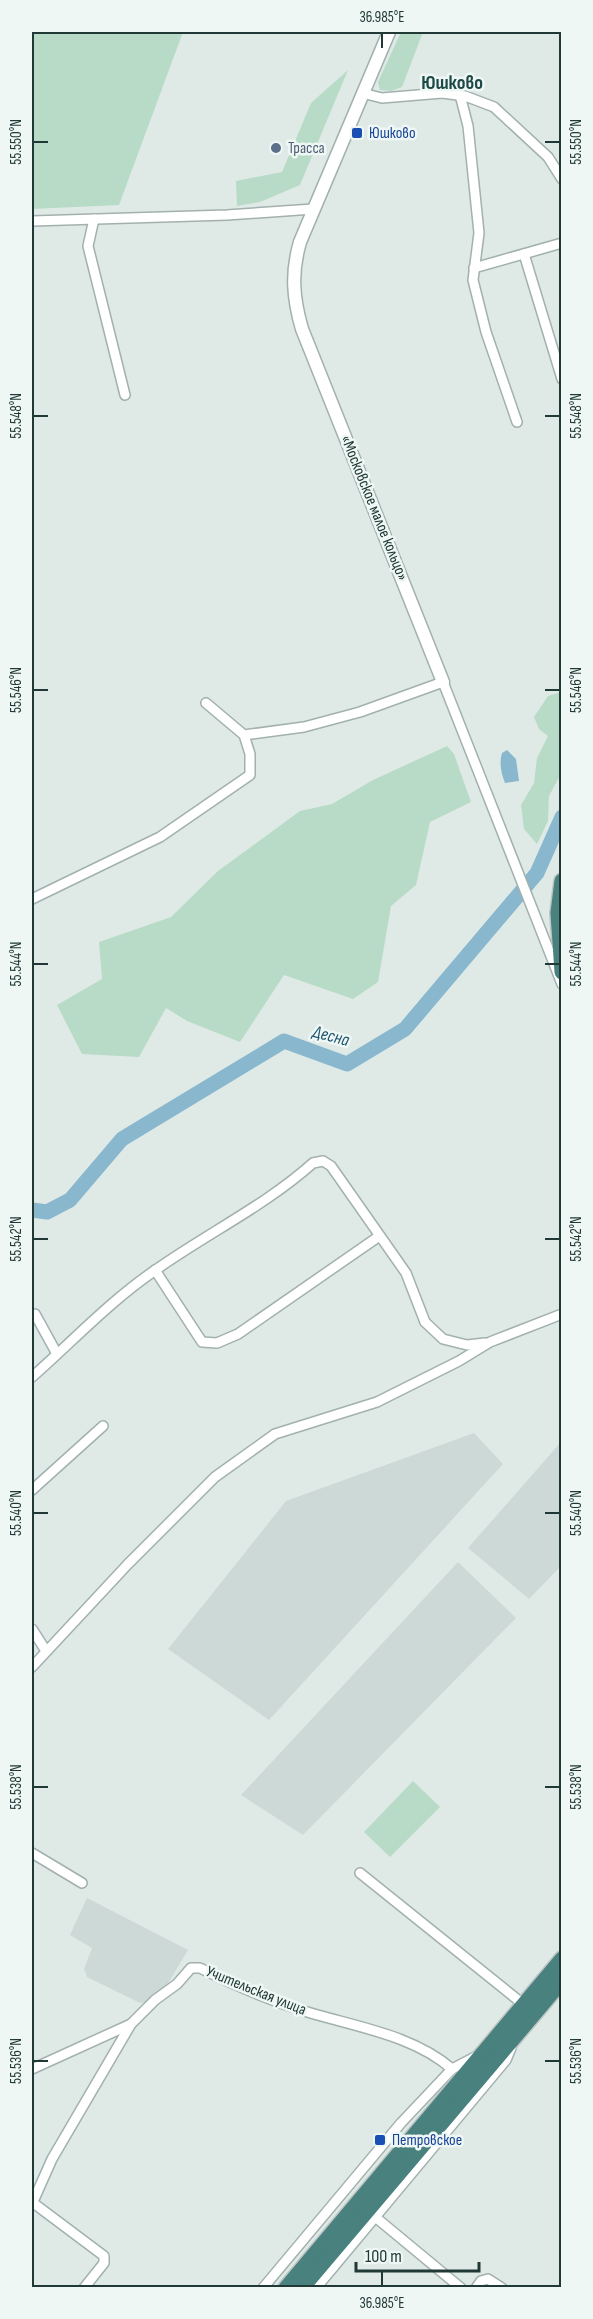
<svg xmlns="http://www.w3.org/2000/svg" width="593" height="2319" viewBox="0 0 593 2319" font-family="'Sofia Sans Condensed',sans-serif">
<rect width="100%" height="100%" fill="#dfeae7"/>
<!-- built -->
<g fill="#cdd9d6">
<path d="M474 1433 503 1464 269 1720 168 1649 286 1501Z"/>
<path d="M561 1442V1566L529 1599 468 1548Z"/>
<path d="M458 1562 516 1618 303 1835 241 1795Z"/>
<path d="M87 1898 188 1950 164 1990 149 2002 140 2003 87 1977 84 1969 92 1948 70 1935Z"/>
</g>
<!-- green -->
<g fill="#b8dbc7">
<path d="M32 32H183L119 205 32 209Z"/>
<path d="M401 32H423L402 87 391 91 380 90 378 82Z"/>
<path d="M348 70 300 185 260 202 237 206 236 181 282 172 311 103Z"/>
<path d="M561 692V774L549 796 548 821 537 844 524 829 521 805 534 783 537 758 548 736 539 729 534 717 548 696Z"/>
<path d="M447 746 454 754 471 802 430 822 416 885 391 906 378 982 353 999 284 975 240 1042 187 1021 166 1008 139 1057 82 1054 57 1005 102 979 99 942 171 917 218 871 300 811 332 804 373 780Z"/>
<path d="M413 1781 440 1807 390 1857 364 1832Z"/>
</g>
<!-- water -->
<path fill="#88b7ce" d="M507 750 516 759 519 781 505 783C501 773 499 763 502 753Z"/>
<g fill="none" stroke-linecap="round" stroke-linejoin="round">
<!-- river -->
<path stroke="#88b7ce" stroke-width="15" d="M32 1210 47 1212 70 1200 122 1139 284 1041 347 1064 405 1029 537 873 562 817"/>
<!-- minor casing -->
<g stroke="#a2b1ae" stroke-width="12">
<g id="minor">
<path d="M362 93 382 98 442 93 465 96 494 107 548 157 562 179"/>
<path d="M460 95 468 126 479 233 473 280 486 332 517 422"/>
<path d="M94 219 88 246 125 395"/>
<path d="M32 221 227 215 313 209"/>
<path d="M524 254 562 379"/>
<path d="M474 268 562 243"/>
<path d="M206 703 244 735 304 727 360 712 443 682 562 984"/>
<path d="M32 899 160 837 250 775V754L244 735"/>
<path d="M155 1270 202 1342 217 1343 238 1334 378 1237"/>
<path d="M35 1314 57 1354"/>
<path d="M32 1377C73 1341 111 1300 157 1269 208 1233 266 1205 313 1163L323 1161 331 1166 406 1273 425 1322 443 1339 467 1345 485 1343"/>
<path d="M32 1490 103 1426"/>
<path d="M32 1629 46 1651"/>
<path d="M32 1667 128 1564 215 1477 275 1434 377 1402 459 1361 490 1342 562 1314"/>
<path d="M32 1853 82 1883"/>
<path d="M360 1873 523 2004"/>
<path d="M32 2069 131 2024"/>
<path d="M32 2202 104 2256V2263L84 2288"/>
<path d="M32 2204 52 2159 131 2024 155 2000 177 1984 191 1968H200C232 1984 264 1998 298 2009 349 2026 411 2033 452 2069"/>
<path d="M374 2216 461 2288"/>
<path d="M263 2288 401 2123 452 2069 475 2057"/>
<path d="M316 2288 506 2060 511 2048"/>
<path d="M476 2288 481 2281 488 2279 502 2288"/>
</g>
</g>
<!-- tertiary casing -->
<g stroke="#a2b1ae" stroke-width="15">
<path id="tertiary" d="M389 32 300 242C291 273 293 298 302 329L443 682"/>
</g>
<!-- trunk casing -->
<g stroke="#bcc4c3" stroke-width="18">
<g id="trunk">
<path d="M562 881 558 913 562 972"/>
<path d="M286 2288 562 1959"/>
<path d="M302 2288 562 1981"/>
</g>
</g>
<!-- minor -->
<use href="#minor" stroke="#fff" stroke-width="9"/>
<!-- tertiary -->
<use href="#tertiary" stroke="#fff" stroke-width="12"/>
<!-- trunk -->
<use href="#trunk" stroke="#48817e" stroke-width="15"/>
</g>
<!-- ticks -->
<path fill="none" stroke="#203936" stroke-width="2" d="M382 33V48M33 142H48M545 142H560M33 416H48M545 416H560M33 690H48M545 690H560M33 964H48M545 964H560M33 1239H48M545 1239H560M33 1513H48M545 1513H560M33 1787H48M545 1787H560M33 2061H48M545 2061H560M382 2271V2286"/>
<!-- markers -->
<g fill="#1a4fb4" stroke="#eff7f4" stroke-width="2">
<rect x="351" y="127" width="12" height="12" rx="3"/>
<rect x="374" y="2134" width="12" height="12" rx="3"/>
</g>
<circle fill="#5c6f8a" stroke="#eff7f4" stroke-width="2" cx="276" cy="148" r="6"/>
<g text-anchor="middle" dominant-baseline="central" stroke-width="5" stroke-linejoin="round" paint-order="stroke">
<!-- transit labels -->
<g font-size="16" fill="#164399" stroke="#eff7f4" text-anchor="start">
<text x="369" y="133">Юшково</text>
<text x="392" y="2140">Петровское</text>
</g>
<!-- service labels -->
<g font-size="16" fill="#4e5e75" stroke="#eff7f4" text-anchor="start">
<text x="288" y="148">Трасса</text>
</g>
<!-- street labels -->
<g font-size="16" fill="#203936" stroke="#eff7f4">
<text transform="translate(374 508) rotate(68)">«Московское малое кольцо»</text>
<text transform="translate(256 1991) rotate(22)">Учительская улица</text>
</g>
<!-- water labels -->
<g font-size="18" font-style="italic" fill="#1d5672" stroke="#eff7f4">
<text transform="translate(331 1036) rotate(15)">Десна</text>
</g>
<!-- quarter labels -->
<g font-size="20" font-weight="bold" fill="#1d4a47" stroke="#eff7f4">
<text x="452" y="83">Юшково</text>
</g>
</g>
<!-- border -->
<rect width="593" height="2319" fill="none" stroke="#eff7f4" stroke-width="66"/>
<!-- scale -->
<path d="M356 2262v9h123v-9" fill="none" stroke="#203936" stroke-width="3"/>
<text x="365" y="2262" font-size="18" fill="#203936" stroke="#eff7f4" stroke-width="4.5" paint-order="stroke">100 m</text>
<rect x="33" y="33" width="527" height="2253" fill="none" stroke="#203936" stroke-width="2"/>
<g font-size="15" text-anchor="middle" fill="#203936">
<text x="382" y="22">36.985°E</text>
<text transform="translate(16 142) rotate(-90)" y="5">55.550°N</text>
<text transform="translate(576 142) rotate(-90)" y="5">55.550°N</text>
<text transform="translate(16 416) rotate(-90)" y="5">55.548°N</text>
<text transform="translate(576 416) rotate(-90)" y="5">55.548°N</text>
<text transform="translate(16 690) rotate(-90)" y="5">55.546°N</text>
<text transform="translate(576 690) rotate(-90)" y="5">55.546°N</text>
<text transform="translate(16 964) rotate(-90)" y="5">55.544°N</text>
<text transform="translate(576 964) rotate(-90)" y="5">55.544°N</text>
<text transform="translate(16 1239) rotate(-90)" y="5">55.542°N</text>
<text transform="translate(576 1239) rotate(-90)" y="5">55.542°N</text>
<text transform="translate(16 1513) rotate(-90)" y="5">55.540°N</text>
<text transform="translate(576 1513) rotate(-90)" y="5">55.540°N</text>
<text transform="translate(16 1787) rotate(-90)" y="5">55.538°N</text>
<text transform="translate(576 1787) rotate(-90)" y="5">55.538°N</text>
<text transform="translate(16 2061) rotate(-90)" y="5">55.536°N</text>
<text transform="translate(576 2061) rotate(-90)" y="5">55.536°N</text>
<text x="382" y="2308">36.985°E</text>
</g>
</svg>
